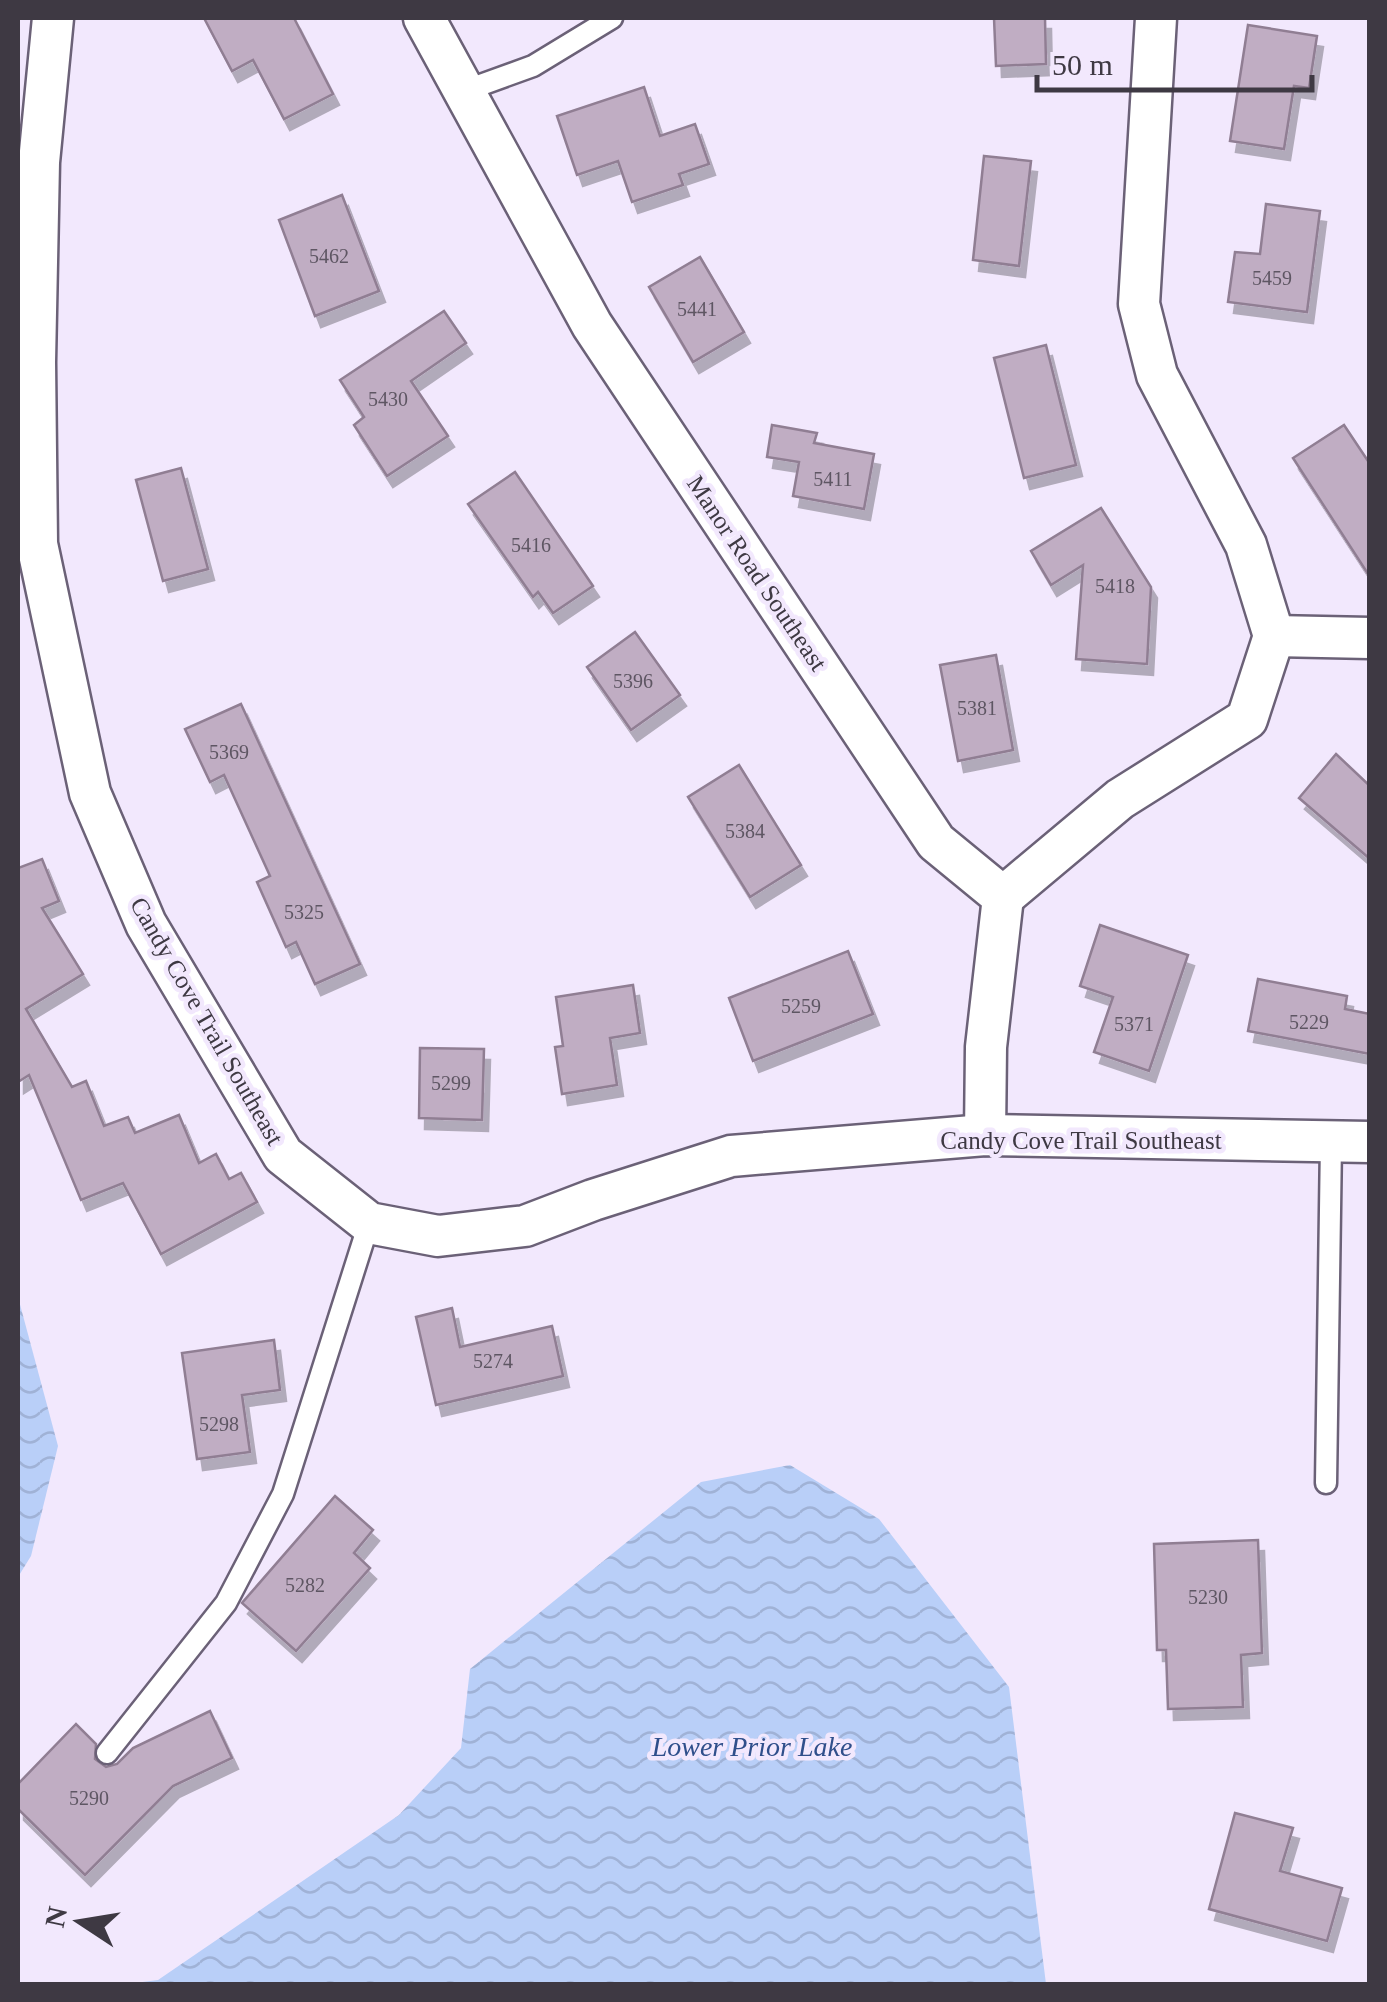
<svg xmlns="http://www.w3.org/2000/svg" width="1387" height="2002" viewBox="0 0 1387 2002" font-family="'Times New Roman',serif">
<defs>
<pattern id="water-waves" width="16" height="10" patternUnits="userSpaceOnUse" patternTransform="scale(2.5)"><rect width="16" height="10" fill="#b9cff8"/><path d="M0 5q4-4 8 0t8 0" fill="none" stroke="#a0b2d6"/></pattern>
<filter id="shadow"><feDropShadow dx="6" dy="11" stdDeviation="0" flood-color="#0004"/></filter>
</defs>
<rect width="100%" height="100%" fill="#f2e8fd"/>
<!-- water -->
<g fill="url(#water-waves)">
<path d="M18 1297 58 1446 31 1556 18 1577Z"/>
<path d="M790 1465 879 1519 1009 1687 1046 1984H127L158 1980 399 1815 461 1748 470 1669 701 1482Z"/>
</g>
<!-- building -->
<g fill="#c0adc3" stroke="#907e93" stroke-width="2.5" filter="url(#shadow)">
<path d="M204 18H294L333 94 284 119 253 60 232 71Z"/>
<path d="M994 18H1045L1046 64 996 66Z"/>
<path d="M1248 25 1317 36 1309 88 1294 86 1284 149 1230 141Z"/>
<path d="M644 87 660 136 695 124 709 164 679 174 683 185 632 202 618 161 577 175 557 116Z"/>
<path d="M984 156 1031 161 1019 266 973 260Z"/>
<path d="M342 195 379 291 315 316 279 220Z"/>
<path d="M1266 204 1320 211 1307 312 1228 302 1235 252 1260 254Z"/>
<path d="M700 257 744 332 693 362 649 287Z"/>
<path d="M444 311 466 343 411 381 448 436 387 476 354 425 364 417 340 380Z"/>
<path d="M1046 345 1076 465 1024 478 994 358Z"/>
<path d="M772 425 817 433 814 443 874 454 864 509 793 496 799 462 767 457Z"/>
<path d="M1344 425 1370 464V577L1293 458Z"/>
<path d="M181 468 208 569 163 581 136 480Z"/>
<path d="M515 472 593 586 553 613 538 592 533 597 468 504Z"/>
<path d="M1101 508 1151 587 1147 664 1076 659 1083 565 1051 585 1031 551Z"/>
<path d="M635 632 680 695 631 730 587 667Z"/>
<path d="M996 655 1013 750 958 761 940 665Z"/>
<path d="M241 704 360 964 315 984 296 942 286 947 257 882 270 876 224 775 210 782 185 729Z"/>
<path d="M1336 754 1370 786V859L1299 798Z"/>
<path d="M739 765 801 865 750 897 688 797Z"/>
<path d="M42 859 59 901 42 908 83 974 26 1009 72 1087 86 1081 104 1126 128 1117 135 1133 179 1115 199 1163 216 1154 229 1179 241 1173 257 1202 161 1254 123 1183 81 1200 29 1075 18 1082V868Z"/>
<path d="M1100 925 1188 955 1149 1071 1094 1052 1113 997 1080 986Z"/>
<path d="M848 951 873 1014 753 1061 729 998Z"/>
<path d="M1258 979 1347 996 1345 1009 1370 1014V1054L1248 1031Z"/>
<path d="M633 985 640 1033 610 1038 617 1085 562 1094 555 1047 563 1046 556 997Z"/>
<path d="M420 1048 484 1049 482 1120 419 1118Z"/>
<path d="M452 1308 460 1347 552 1326 563 1376 436 1405 416 1317Z"/>
<path d="M274 1340 280 1390 242 1395 250 1452 197 1459 182 1353Z"/>
<path d="M335 1496 373 1530 354 1553 370 1568 296 1651 242 1603Z"/>
<path d="M1258 1540 1262 1653 1241 1655 1243 1707 1168 1709 1166 1650H1157L1154 1544Z"/>
<path d="M210 1711 232 1758 173 1786 85 1875 18 1809V1784L76 1724 96 1744 95 1759 106 1767 117 1764 133 1748Z"/>
<path d="M1235 1813 1293 1828 1280 1871 1342 1888 1327 1941 1209 1909Z"/>
</g>
<g fill="none" stroke-linecap="round" stroke-linejoin="round">
<!-- service casing -->
<g stroke="#6b6177" stroke-width="25">
<g id="service">
<path d="M464 91 533 66 612 18"/>
<path d="M1326 1483 1331 1142"/>
<path d="M107 1753 226 1603 283 1494 369 1223"/>
</g>
</g>
<!-- minor casing -->
<g stroke="#6b6177" stroke-width="45">
<g id="minor">
<path d="M53 18 39 162 35 362 37 544 90 793 146 924 283 1155 369 1223 438 1236 525 1226 593 1200 731 1156 985 1135 1370 1142"/>
<path d="M424 18 592 325 936 842 1003 897 986 1047 985 1135"/>
<path d="M1274 636 1370 638"/>
<path d="M1003 897 1120 799 1247 719 1274 636 1246 545 1157 375 1139 304 1156 18"/>
</g>
</g>
<!-- service -->
<use href="#service" stroke="#fff" stroke-width="20"/>
<!-- minor -->
<use href="#minor" stroke="#fff" stroke-width="40"/>
</g>
<g text-anchor="middle" dominant-baseline="central" stroke-width="9" stroke-linejoin="round" paint-order="stroke">
<!-- number labels -->
<g font-size="20" fill="#5e5663">
<text x="329" y="256">5462</text>
<text x="1272" y="278">5459</text>
<text x="697" y="309">5441</text>
<text x="388" y="399">5430</text>
<text x="833" y="479">5411</text>
<text x="531" y="545">5416</text>
<text x="1115" y="586">5418</text>
<text x="633" y="681">5396</text>
<text x="977" y="708">5381</text>
<text x="229" y="752">5369</text>
<text x="745" y="831">5384</text>
<text x="304" y="912">5325</text>
<text x="801" y="1006">5259</text>
<text x="1309" y="1022">5229</text>
<text x="1134" y="1024">5371</text>
<text x="451" y="1083">5299</text>
<text x="493" y="1361">5274</text>
<text x="219" y="1424">5298</text>
<text x="305" y="1585">5282</text>
<text x="1208" y="1597">5230</text>
<text x="89" y="1798">5290</text>
</g>
<!-- street labels -->
<g font-size="25" fill="#3e3943" stroke="#f2e8fd">
<text transform="translate(757 573) rotate(56)">Manor Road Southeast</text>
<text transform="translate(207 1021) rotate(60)">Candy Cove Trail Southeast</text>
<text x="1081" y="1140">Candy Cove Trail Southeast</text>
</g>
<!-- water labels -->
<g font-size="28" font-style="italic" fill="#2f4f8b" stroke="#f2e8fd">
<text x="752" y="1746">Lower Prior Lake</text>
</g>
</g>
<!-- border -->
<rect width="1387" height="2002" fill="none" stroke="#3e3943" stroke-width="40"/>
<!-- north arrow -->
<g transform="translate(80 1922) rotate(282)" stroke="#f2e8fd" stroke-width="8" paint-order="stroke">
<path d="M0-8L18 38L0 25L-18 38Z" fill="#3e3943"/>
<text y="-15" font-size="28" font-weight="bold" text-anchor="middle" fill="#3e3943">N</text>
</g>
<!-- scale -->
<path d="M1037 75v15h275v-15" fill="none" stroke="#3e3943" stroke-width="5"/>
<text x="1052" y="75" font-size="30" fill="#3e3943" stroke="#f2e8fd" stroke-width="8" paint-order="stroke">50 m</text>
</svg>
